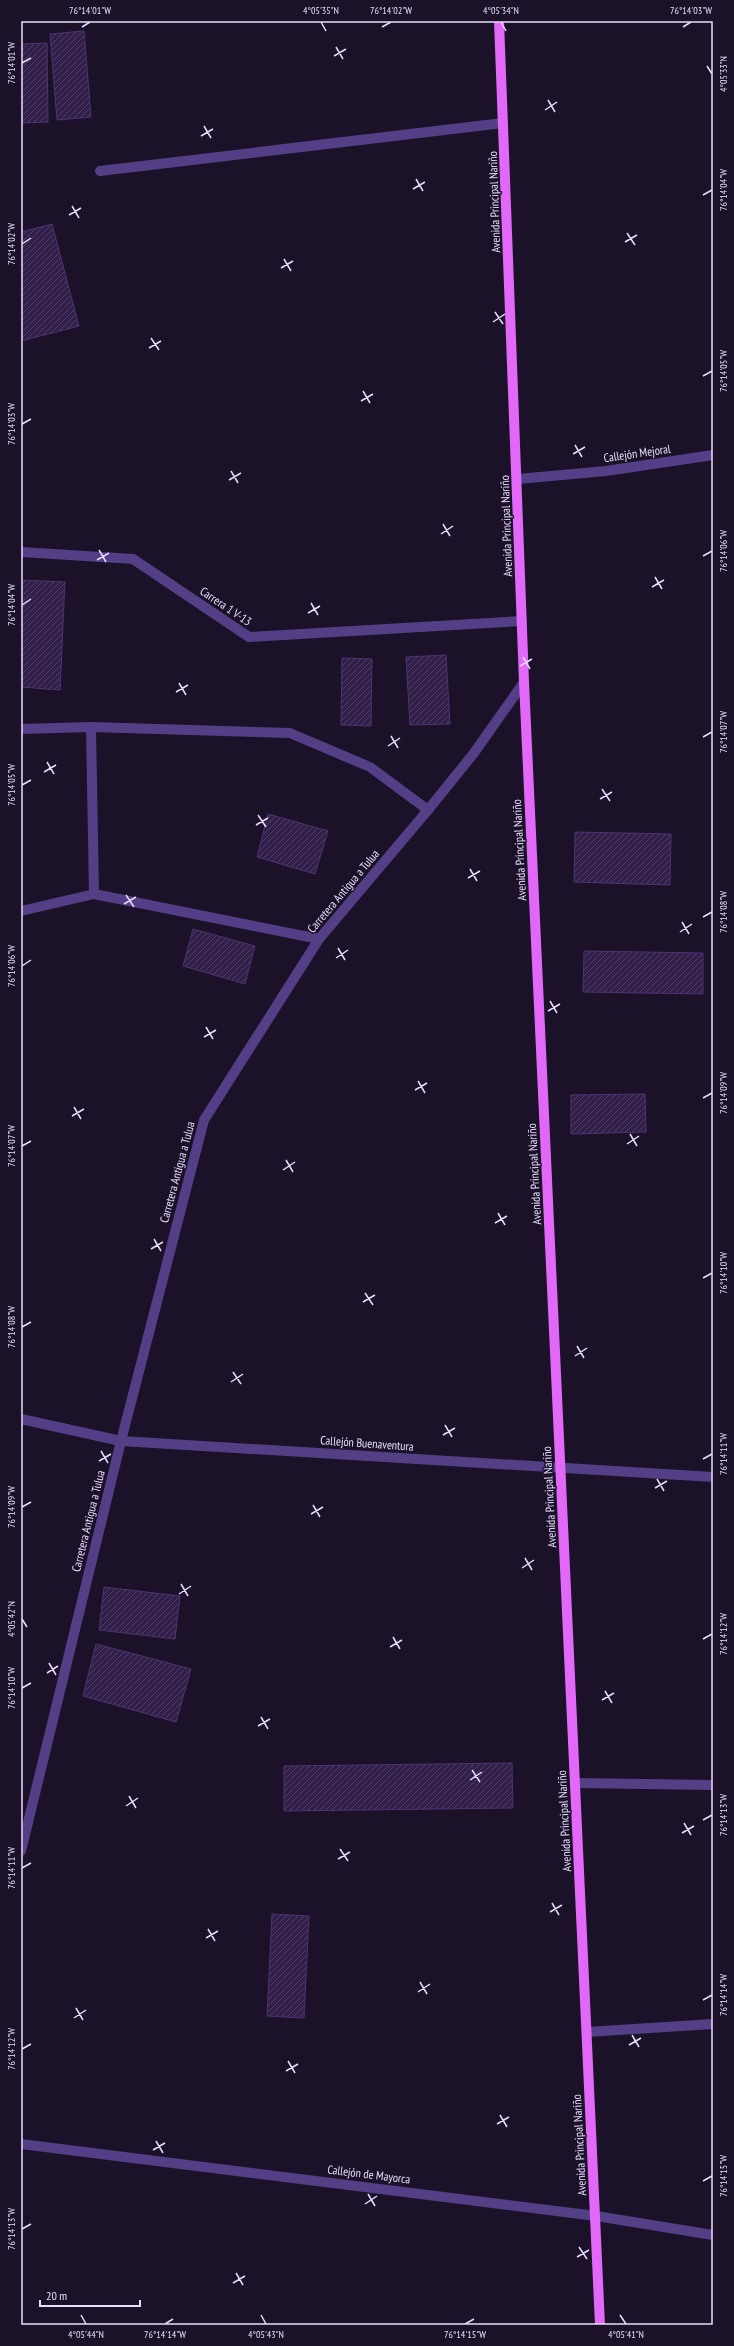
<svg xmlns="http://www.w3.org/2000/svg" width="734" height="2346" viewBox="0 0 734 2346" font-family="'PT Sans Narrow',sans-serif">
<defs>
<pattern id="building-hatch" width="6" height="6" patternUnits="userSpaceOnUse"><rect width="6" height="6" fill="#311f49"/><path d="M-1 1l2-2M0 6l6-6M5 7l2-2" fill="none" stroke="#4f3f64"/></pattern>
</defs>
<rect width="100%" height="100%" fill="#1b1229"/>
<!-- building -->
<g fill="url(#building-hatch)" stroke="#4e3274">
<path d="M84 31 91 117 57 120 50 34Z"/>
<path d="M47 43 48 122 21 123V44Z"/>
<path d="M52 224 79 326 21 341V232Z"/>
<path d="M21 580 65 582 60 690 21 687Z"/>
<path d="M446 655 450 724 410 725 406 657Z"/>
<path d="M342 658 372 659 371 726 341 725Z"/>
<path d="M268 814 328 831 315 874 257 857Z"/>
<path d="M575 832 671 834 670 885 574 882Z"/>
<path d="M193 929 255 946 245 984 183 966Z"/>
<path d="M584 951 703 953V994L583 992Z"/>
<path d="M645 1094 646 1132 571 1134V1095Z"/>
<path d="M104 1587 180 1596 175 1639 99 1630Z"/>
<path d="M96 1644 191 1669 176 1722 83 1696Z"/>
<path d="M512 1763 513 1808 284 1811V1766Z"/>
<path d="M272 1914 309 1916 304 2018 267 2016Z"/>
</g>
<g fill="none" stroke-linecap="round" stroke-linejoin="round">
<!-- minor -->
<g stroke="#523f86" stroke-width="10">
<path d="M100 171 503 123"/>
<path d="M518 479 606 471 713 455"/>
<path d="M21 552 133 559 249 637 522 621"/>
<path d="M91 727 94 894"/>
<path d="M21 729 91 727 290 733 370 767 428 810"/>
<path d="M21 911 94 894 319 939"/>
<path d="M21 1419 121 1441 713 1477"/>
<path d="M575 1783 713 1785"/>
<path d="M21 1851 121 1441 204 1120 319 939 428 810 474 753 524 682"/>
<path d="M587 2032 713 2024"/>
<path d="M21 2144 596 2216 713 2235"/>
</g>
<!-- major -->
<path stroke="#e268f8" stroke-width="10" d="M499 21 524 682 600 2325"/>
</g>
<!-- ticks -->
<path fill="none" stroke="#e7dcfd" stroke-width="1.5" d="M321 22 326 31M501 22 506 31M82 27 90 22M382 27 391 22M683 27 691 22M336 47 343 59M334 56 346 49M22 63 31 58M707 66 712 74M548 100 555 112M545 110 557 102M204 126 211 138M201 136 213 129M416 179 423 191M413 189 425 182M703 195 712 190M72 206 79 218M69 215 81 208M627 233 635 245M625 242 637 235M22 244 31 238M284 259 291 271M281 268 293 261M495 312 503 324M493 322 505 314M151 338 159 350M149 348 161 341M703 376 712 371M363 391 370 403M361 401 373 394M22 424 31 419M575 445 582 457M573 454 585 447M231 471 238 483M229 480 241 473M443 524 450 536M441 534 453 526M99 550 106 562M703 556 712 551M97 560 109 553M655 577 662 589M652 587 664 580M311 603 318 615M22 605 31 599M308 613 320 606M523 657 530 669M520 666 532 659M179 683 186 695M176 692 188 685M391 736 398 748M703 737 712 732M388 746 400 738M47 762 54 774M44 772 56 765M22 785 31 780M602 789 610 801M600 799 612 792M258 815 266 827M256 825 268 818M470 869 477 881M468 878 480 871M126 895 134 907M124 904 136 897M703 917 712 912M682 922 689 934M680 932 692 924M338 948 345 960M336 958 348 950M22 966 31 960M550 1001 557 1013M548 1011 560 1004M206 1027 213 1039M204 1037 216 1030M418 1081 425 1093M415 1090 427 1083M703 1098 712 1093M74 1107 81 1119M72 1116 84 1109M630 1134 637 1146M627 1144 639 1136M22 1146 31 1141M286 1160 293 1172M283 1170 295 1162M498 1213 505 1225M495 1223 507 1216M154 1239 161 1251M151 1249 163 1242M703 1278 712 1273M365 1293 373 1305M363 1302 375 1295M22 1327 31 1322M577 1346 584 1358M575 1356 587 1348M233 1372 241 1384M231 1382 243 1374M445 1425 452 1437M443 1435 455 1428M101 1451 108 1463M703 1459 712 1454M99 1461 111 1454M657 1479 664 1491M655 1488 667 1481M313 1505 320 1517M22 1507 31 1502M311 1514 323 1507M525 1558 532 1570M522 1568 534 1560M181 1584 188 1596M179 1594 191 1586M22 1619 27 1627M393 1637 400 1649M703 1639 712 1634M390 1647 402 1640M49 1663 56 1675M47 1673 58 1666M22 1688 31 1683M605 1691 612 1703M602 1700 614 1693M261 1717 268 1729M258 1726 270 1719M472 1770 480 1782M470 1780 482 1772M129 1796 136 1808M126 1806 138 1798M703 1820 712 1815M684 1823 691 1835M682 1833 694 1826M340 1849 348 1861M338 1859 350 1852M22 1868 31 1863M552 1903 559 1915M550 1912 562 1905M208 1929 215 1941M206 1938 218 1931M420 1982 427 1994M418 1992 430 1984M703 2000 712 1995M76 2008 83 2020M74 2018 86 2010M632 2035 639 2047M629 2045 641 2038M22 2049 31 2044M288 2061 295 2073M286 2071 298 2064M500 2115 507 2127M497 2124 509 2117M156 2141 163 2153M153 2150 165 2143M703 2181 712 2176M368 2194 375 2206M365 2204 377 2196M22 2229 31 2224M579 2247 587 2259M577 2257 589 2250M236 2273 243 2285M233 2283 245 2276M81 2315 86 2324M261 2315 266 2324M620 2315 626 2324M165 2324 173 2319M465 2324 474 2319"/>
<g text-anchor="middle" dominant-baseline="central" stroke-width="3" stroke-linejoin="round" paint-order="stroke">
<!-- street labels -->
<g font-size="12" fill="#e7dcfd" stroke="#1b1229">
<text transform="translate(494 202) rotate(-92)">Avenida Principal Nariño</text>
<text transform="translate(637 453) rotate(-8)">Callejón Mejoral</text>
<text transform="translate(506 526) rotate(-92)">Avenida Principal Nariño</text>
<text transform="translate(226 606) rotate(34)">Carrera 1 V-13</text>
<text transform="translate(519 850) rotate(-93)">Avenida Principal Nariño</text>
<text transform="translate(343 891) rotate(-50)">Carretera Antigua a Tulua</text>
<text transform="translate(177 1172) rotate(-75)">Carretera Antigua a Tulua</text>
<text transform="translate(534 1174) rotate(-93)">Avenida Principal Nariño</text>
<text transform="translate(367 1443) rotate(4)">Callejón Buenaventura</text>
<text transform="translate(549 1497) rotate(-93)">Avenida Principal Nariño</text>
<text transform="translate(88 1521) rotate(-76)">Carretera Antigua a Tulua</text>
<text transform="translate(564 1821) rotate(-93)">Avenida Principal Nariño</text>
<text transform="translate(579 2145) rotate(-93)">Avenida Principal Nariño</text>
<text transform="translate(369 2174) rotate(7)">Callejón de Mayorca</text>
</g>
</g>
<!-- border -->
<rect width="734" height="2346" fill="none" stroke="#1b1229" stroke-width="44"/>
<!-- scale -->
<path d="M40 2300v6h100v-6" fill="none" stroke="#e7dcfd" stroke-width="2"/>
<text x="46" y="2300" font-size="12" fill="#e7dcfd" stroke="#1b1229" stroke-width="3" paint-order="stroke">20 m</text>
<rect x="22" y="22" width="690" height="2302" fill="none" stroke="#e7dcfd" stroke-width="1.5"/>
<g font-size="10" text-anchor="middle" fill="#e7dcfd">
<text x="90" y="14">76°14'01"W</text>
<text x="321" y="14">4°05'35"N</text>
<text x="391" y="14">76°14'02"W</text>
<text x="501" y="14">4°05'34"N</text>
<text x="691" y="14">76°14'03"W</text>
<text transform="translate(11 63) rotate(-90)" y="4">76°14'01"W</text>
<text transform="translate(723 74) rotate(-90)" y="4">4°05'33"N</text>
<text transform="translate(723 190) rotate(-90)" y="4">76°14'04"W</text>
<text transform="translate(11 244) rotate(-90)" y="4">76°14'02"W</text>
<text transform="translate(723 371) rotate(-90)" y="4">76°14'05"W</text>
<text transform="translate(11 424) rotate(-90)" y="4">76°14'03"W</text>
<text transform="translate(723 551) rotate(-90)" y="4">76°14'06"W</text>
<text transform="translate(11 605) rotate(-90)" y="4">76°14'04"W</text>
<text transform="translate(723 732) rotate(-90)" y="4">76°14'07"W</text>
<text transform="translate(11 785) rotate(-90)" y="4">76°14'05"W</text>
<text transform="translate(723 912) rotate(-90)" y="4">76°14'08"W</text>
<text transform="translate(11 966) rotate(-90)" y="4">76°14'06"W</text>
<text transform="translate(723 1093) rotate(-90)" y="4">76°14'09"W</text>
<text transform="translate(11 1146) rotate(-90)" y="4">76°14'07"W</text>
<text transform="translate(723 1273) rotate(-90)" y="4">76°14'10"W</text>
<text transform="translate(11 1327) rotate(-90)" y="4">76°14'08"W</text>
<text transform="translate(723 1454) rotate(-90)" y="4">76°14'11"W</text>
<text transform="translate(11 1507) rotate(-90)" y="4">76°14'09"W</text>
<text transform="translate(11 1619) rotate(-90)" y="4">4°05'42"N</text>
<text transform="translate(723 1634) rotate(-90)" y="4">76°14'12"W</text>
<text transform="translate(11 1688) rotate(-90)" y="4">76°14'10"W</text>
<text transform="translate(723 1815) rotate(-90)" y="4">76°14'13"W</text>
<text transform="translate(11 1868) rotate(-90)" y="4">76°14'11"W</text>
<text transform="translate(723 1995) rotate(-90)" y="4">76°14'14"W</text>
<text transform="translate(11 2049) rotate(-90)" y="4">76°14'12"W</text>
<text transform="translate(723 2176) rotate(-90)" y="4">76°14'15"W</text>
<text transform="translate(11 2229) rotate(-90)" y="4">76°14'13"W</text>
<text x="86" y="2338">4°05'44"N</text>
<text x="165" y="2338">76°14'14"W</text>
<text x="266" y="2338">4°05'43"N</text>
<text x="465" y="2338">76°14'15"W</text>
<text x="626" y="2338">4°05'41"N</text>
</g>
</svg>
